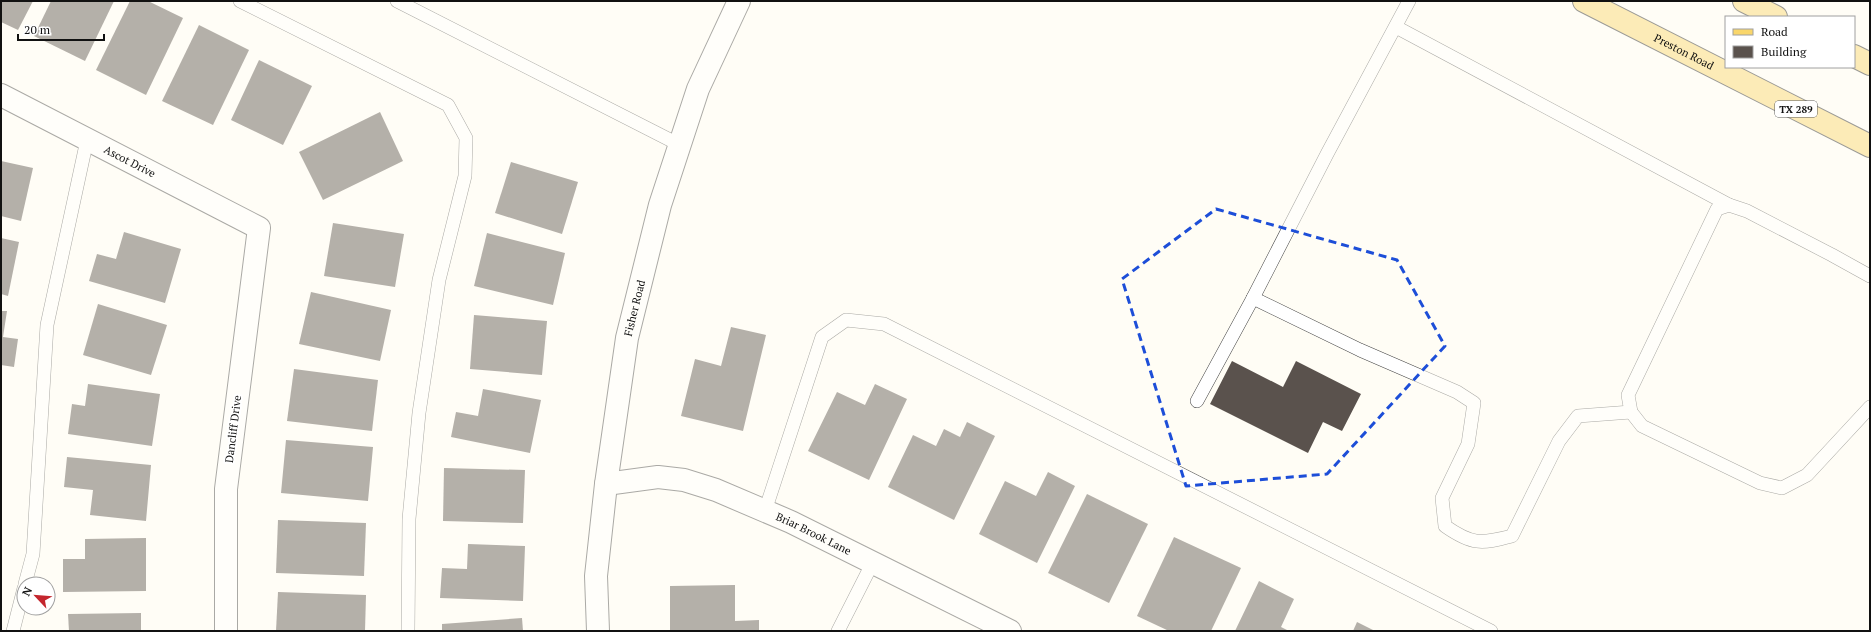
<svg xmlns="http://www.w3.org/2000/svg" width="1871" height="632" viewBox="0 0 1871 632" font-family="'PT Serif',serif">
<rect width="100%" height="100%" fill="#fffdf5"/>
<!-- building -->
<g fill="#5a524d">
<path d="M1 1H33L18 30 1 22Z"/>
<path d="M51 1H114L85 61 34 36Z"/>
<path d="M130 1H148L183 18 146 95 96 70Z"/>
<path d="M199 25 249 50 213 125 162 101Z"/>
<path d="M259 60 312 86 283 145 231 120Z"/>
<path d="M380 112 403 161 323 200 299 152Z"/>
<path d="M1 161 33 168 21 221 1 216Z"/>
<path d="M511 162 578 182 562 234 495 213Z"/>
<path d="M333 223 404 234 395 287 324 276Z"/>
<path d="M124 232 181 249 165 303 89 281 97 254 116 259Z"/>
<path d="M487 233 565 253 553 305 474 286Z"/>
<path d="M1 238 19 242 8 296 1 294Z"/>
<path d="M311 292 391 310 380 361 299 344Z"/>
<path d="M98 304 167 325 151 375 83 355Z"/>
<path d="M1 311H7L3 337 18 339 14 367 1 365Z"/>
<path d="M474 315 547 321 542 375 470 369Z"/>
<path d="M731 327 766 335 743 431 681 416 695 359 721 366Z"/>
<path d="M1232 361 1283 387 1296 361 1361 394 1342 431 1323 422 1308 453 1210 404Z"/>
<path d="M294 369 378 380 372 431 287 421Z"/>
<path d="M88 384 160 394 152 446 68 434 72 404 85 406Z"/>
<path d="M875 384 907 399 869 480 808 451 837 392 865 405Z"/>
<path d="M483 389 541 400 530 453 451 437 456 412 478 416Z"/>
<path d="M967 422 995 436 954 520 888 487 913 435 936 446 944 429 960 437Z"/>
<path d="M286 440 373 447 368 501 281 493Z"/>
<path d="M67 457 151 465 146 521 90 515 93 490 64 487Z"/>
<path d="M444 468 525 470 523 523 443 521Z"/>
<path d="M1048 472 1075 486 1037 563 979 534 1005 481 1036 496Z"/>
<path d="M1087 494 1148 524 1109 603 1048 573Z"/>
<path d="M278 520 366 523 364 576 276 573Z"/>
<path d="M1174 537 1241 568 1211 631H1169L1137 616Z"/>
<path d="M146 538V591L63 592V559H85V539Z"/>
<path d="M468 544 525 546 523 601 440 598 442 568 467 569Z"/>
<path d="M1259 581 1294 599 1281 627 1289 631H1235Z"/>
<path d="M735 585V621L759 620V631H670V586Z"/>
<path d="M278 592 366 595 365 631H276Z"/>
<path d="M141 613V631H69L68 614Z"/>
<path d="M522 618 523 631H442V624Z"/>
<path d="M1357 622 1375 631H1353Z"/>
</g>
<g fill="none" stroke-linecap="round" stroke-linejoin="round">
<!-- service casing -->
<g stroke="#444" stroke-width="14">
<g id="service">
<path d="M240 1 448 105 466 138 465 176 439 280 419 413 409 519 408 631"/>
<path d="M397 1 680 145"/>
<path d="M1396 27 1729 205"/>
<path d="M1870 276 1832 255 1747 211 1729 205 1717 209 1628 395 1631 412 1642 426 1760 483 1782 488 1807 475 1870 407"/>
<path d="M1253 298 1360 350 1457 392 1474 403 1468 444 1442 498 1445 526C1472 545 1481 544 1512 536L1559 441 1578 416 1631 412"/>
<path d="M1197 401 1253 298 1327 154 1409 1"/>
<path d="M765 511 822 337 846 320 884 324 1491 631"/>
<path d="M25 584 33 554 47 325 87 140"/>
<path d="M13 631 24 588"/>
<path d="M838 631 873 562"/>
</g>
</g>
<!-- minor casing -->
<g stroke="#444" stroke-width="24">
<g id="minor">
<path id="s1" d="M1 95 259 228 226 489V631"/>
<path id="s2" d="M606 484 658 477 684 480 716 490 791 522 1010 631"/>
</g>
</g>
<!-- tertiary casing -->
<g stroke="#444" stroke-width="24">
<g id="tertiary">
<path id="s3" d="M598 631 596 576 606 484 627 338 660 205 698 89 739 1"/>
</g>
</g>
<!-- primary casing -->
<g stroke="#222" stroke-width="24">
<g id="primary">
<path id="s4" d="M1584 1 1870 146"/>
<path d="M1744 1 1776 17"/>
<path d="M1854 56 1870 64"/>
</g>
</g>
<!-- service -->
<use href="#service" stroke="#fff" stroke-width="13"/>
<!-- minor -->
<use href="#minor" stroke="#fff" stroke-width="22"/>
<!-- tertiary -->
<use href="#tertiary" stroke="#fff" stroke-width="22"/>
<!-- primary -->
<use href="#primary" stroke="#f9d66b" stroke-width="22"/>
</g>
<!-- marked area -->
<path d="M0 0H1871V632H0ZM1216 209 1397 260 1445 346 1327 474 1186 486 1122 279Z" fill="#fffdf5" fill-opacity=".55" fill-rule="evenodd"/>
<path fill="none" stroke="#1d4ed8" stroke-width="3" stroke-dasharray="8 5" stroke-linejoin="round" d="M1216 209 1397 260 1445 346 1327 474 1186 486 1122 279Z"/>
<g text-anchor="middle" dominant-baseline="central" stroke-width="4" stroke-linejoin="round" paint-order="stroke">
<!-- shield labels -->
<rect fill="#fff" stroke="#585858" stroke-width="1" x="1775" y="101" width="42" height="16" rx="3"/>
<g font-size="10" font-weight="bold" fill="#111">
<text x="1796" y="109">TX 289</text>
</g>
<!-- street labels -->
<g font-size="11" fill="#111" stroke="#fff">
<text stroke="none"><textPath href="#s4" startOffset="112">Preston Road</textPath></text>
<text stroke="none"><textPath href="#s1" startOffset="145">Ascot Drive</textPath></text>
<text stroke="none"><textPath href="#s3" startOffset="326">Fisher Road</textPath></text>
<text transform="translate(233 429) rotate(-83)">Dancliff Drive</text>
<text stroke="none"><textPath href="#s2" startOffset="219">Briar Brook Lane</textPath></text>
</g>
</g>
<!-- border -->
<rect width="1871" height="632" fill="none" stroke="#111111" stroke-width="4"/>
<!-- legend -->
<rect x="1725" y="16" width="130" height="52" fill="#ffffff" stroke="#a0a0a0"/>
<rect x="1733" y="29" width="20" height="6" fill="#f9d66b" stroke="#a0a0a0"/>
<text x="1761" y="36" font-size="12" fill="#111111">Road</text>
<rect x="1733" y="46" width="20" height="12" fill="#5a524d" stroke="#a0a0a0"/>
<text x="1761" y="56" font-size="12" fill="#111111">Building</text>
<!-- north arrow -->
<g transform="translate(36 596) rotate(296)"><circle r="19" fill="#ffffff" stroke="#a0a0a0"/>
<path d="M0-3L7 15L0 10L-7 15Z" fill="#c4262e"/>
<text y="-6" font-size="11" font-weight="bold" text-anchor="middle" fill="#111111">N</text>
</g>
<!-- scale -->
<path d="M18 34v6h86v-6" fill="none" stroke="#111111" stroke-width="2"/>
<text x="24" y="34" font-size="12" fill="#111111" stroke="#ffffff" stroke-width="3" paint-order="stroke">20 m</text>
</svg>
